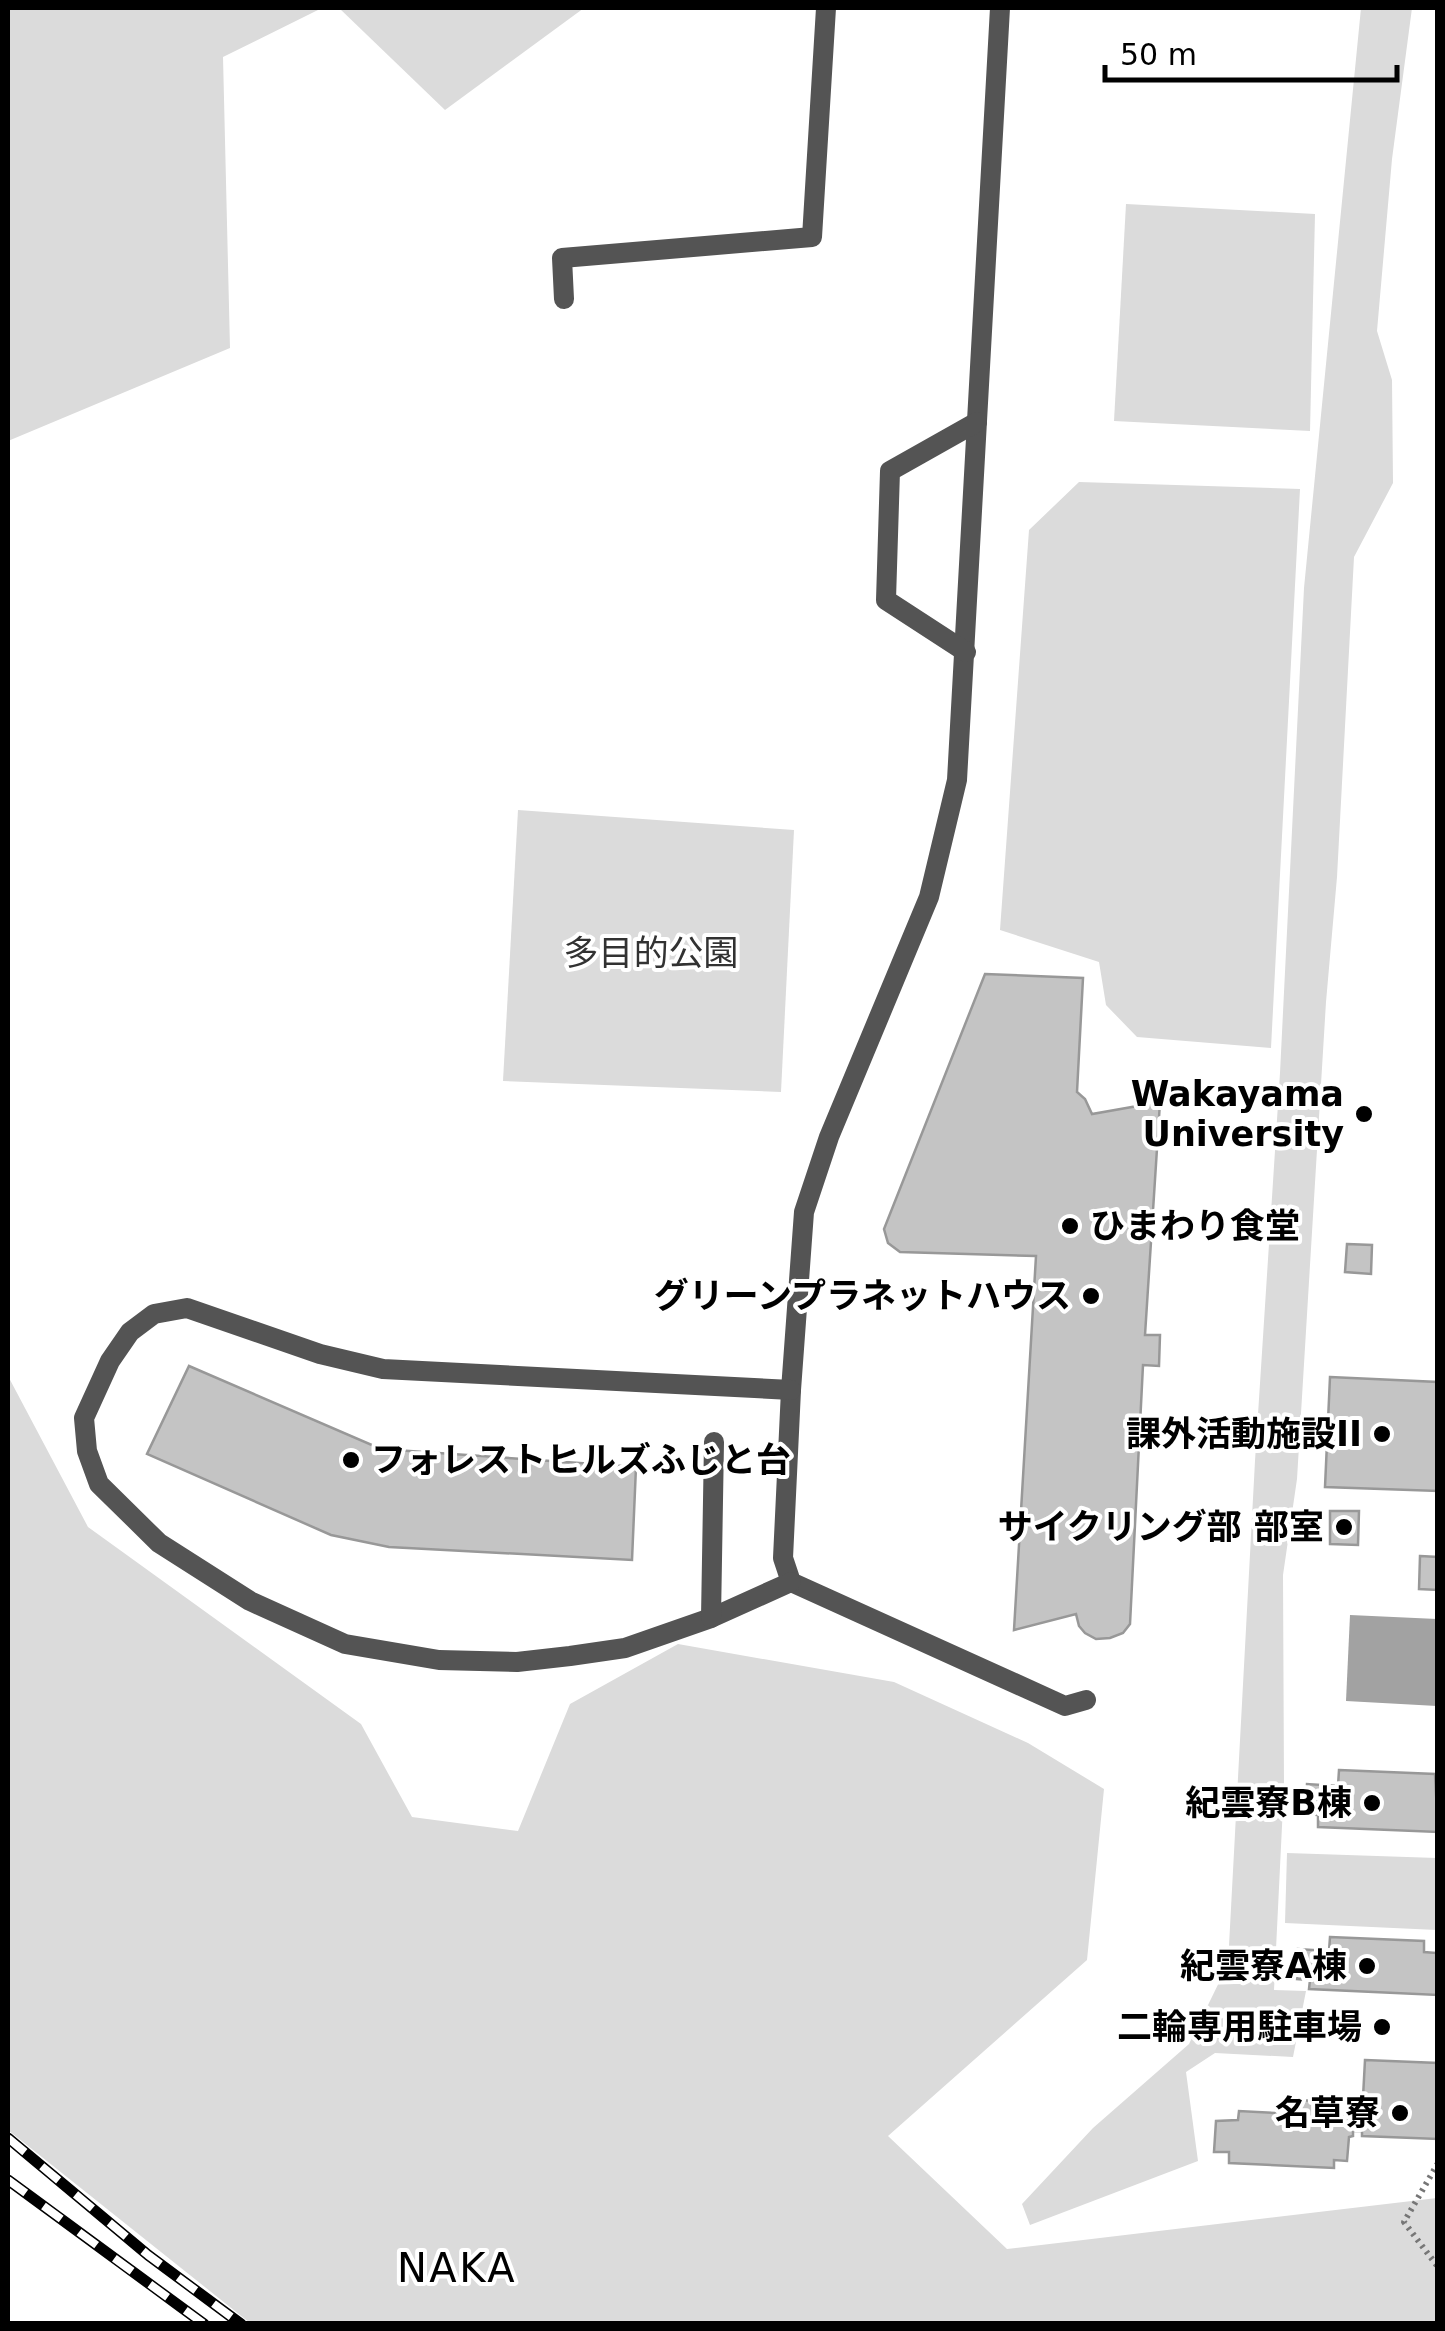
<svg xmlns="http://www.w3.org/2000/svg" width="1445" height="2331" viewBox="0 0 1445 2331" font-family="'DejaVu Sans','Noto Sans JP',sans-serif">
<rect width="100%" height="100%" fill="#fff"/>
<!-- green -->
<g fill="#dbdbdb">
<path d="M8 8H322L223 57 230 348 8 441Z"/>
<path d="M339 8H584L445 110Z"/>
<path d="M1361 8H1412L1392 159 1377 331 1392 380 1393 483 1354 557 1337 877 1326 1002 1297 1479 1283 1575 1284 1785 1274 1990 1306 1991 1293 2057 1215 2053 1186 2072 1198 2161 1030 2225 1022 2204 1093 2128 1189 2044 1228 1964 1255 1461 1280 1073 1304 588Z"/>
<path d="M1126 204 1315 214 1310 431 1114 421Z"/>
<path d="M1079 482 1300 489 1271 1048 1137 1037 1106 1005 1099 962 1000 930 1029 530Z"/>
<path d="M518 810 794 830 781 1092 503 1081Z"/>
<path d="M8 1376 88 1527 361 1724 412 1817 518 1831 570 1704 678 1644 894 1682 1028 1743 1104 1789 1087 1960 888 2136 1007 2249 1437 2198V2323H250L8 2130Z"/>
<path d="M1287 1853 1437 1858V1930L1285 1923Z"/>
</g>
<!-- water -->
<path fill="#a2a2a2" d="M1350 1615 1437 1619V1706L1346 1701Z"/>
<!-- building -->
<g fill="#c4c4c4" stroke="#989898" stroke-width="2.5">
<path d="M985 974 1083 978 1077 1092 1085 1099 1092 1114 1160 1102 1145 1335H1160L1159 1366 1143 1365 1130 1624 1123 1633 1110 1638 1096 1639 1085 1633 1079 1626 1076 1614 1014 1630 1036 1256 900 1252 888 1243 884 1229Z"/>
<path d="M1347 1244 1372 1245 1371 1274 1345 1272Z"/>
<path d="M189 1366 381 1449 636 1467 632 1560 389 1547 331 1535 147 1454Z"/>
<path d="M1330 1377 1438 1382V1491L1325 1487Z"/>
<path d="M1330 1511H1359L1358 1545 1330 1544Z"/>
<path d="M1420 1556 1438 1557V1590L1419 1589Z"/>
<path d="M1339 1770 1435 1774 1438 1832 1318 1827V1815L1305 1814 1307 1784 1338 1786Z"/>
<path d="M1330 1937 1424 1941V1952L1436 1953 1438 1942V1995L1309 1989 1310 1980 1297 1979 1298 1949 1329 1951Z"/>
<path d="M1365 2060 1438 2063V2139L1362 2136V2131H1353V2136L1349 2137 1347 2161 1334 2160V2168L1229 2163V2152H1214L1216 2121 1238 2120 1239 2111 1294 2114 1295 2101 1320 2100V2114L1344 2115V2120H1352L1353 2115 1362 2116Z"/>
</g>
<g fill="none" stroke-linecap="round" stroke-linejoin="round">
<!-- path -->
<path stroke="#767676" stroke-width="6" stroke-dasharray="2.5 5" stroke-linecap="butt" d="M1438 2163 1404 2222 1438 2267"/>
<!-- lane -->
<g stroke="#545454" stroke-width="20">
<path d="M1000 8 957 780 929 897 829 1137 804 1212 791 1390 783 1558 791 1582 1065 1706 1086 1700"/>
<path d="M966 652 886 600 890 471 977 422"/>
<path d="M791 1390 383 1369 320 1354 187 1308 154 1314 130 1332 110 1361 84 1418 87 1451 99 1484 159 1543 250 1601 345 1644 439 1660 517 1662 570 1656 625 1648 711 1618 791 1582"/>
<path d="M711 1618 714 1442"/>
</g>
<!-- street -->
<path stroke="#545454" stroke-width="20" d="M564 299 562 258 812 237 826 8"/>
<!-- rail casing -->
<g stroke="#000" stroke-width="11">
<g id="rail">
<path d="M8 2138 148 2255 241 2324"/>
<path d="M8 2180 204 2324"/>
</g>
</g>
<!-- rail -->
<use href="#rail" stroke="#fff" stroke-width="8" stroke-dasharray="22" stroke-linecap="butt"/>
</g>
<!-- markers -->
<g fill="#000" stroke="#fff" stroke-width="4">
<circle cx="1364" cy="1114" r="10"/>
<circle cx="1070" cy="1226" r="10"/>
<circle cx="1091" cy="1296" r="10"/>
<circle cx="1382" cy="1434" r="10"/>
<circle cx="351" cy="1460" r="10"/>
<circle cx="1344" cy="1527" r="10"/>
<circle cx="1372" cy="1803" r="10"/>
<circle cx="1367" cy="1966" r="10"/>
<circle cx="1382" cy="2027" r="10"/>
<circle cx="1400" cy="2113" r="10"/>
</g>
<g text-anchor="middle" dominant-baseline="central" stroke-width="8" stroke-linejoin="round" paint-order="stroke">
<!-- park labels -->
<g font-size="35" fill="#323232" stroke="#fff">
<text x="651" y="953">多目的公園</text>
</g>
<!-- poi labels -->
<g font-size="35" font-weight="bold" fill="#000" stroke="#fff" text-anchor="end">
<text x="1344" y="1094">Wakayama<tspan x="1344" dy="40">University</tspan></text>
<text x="1090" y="1226" text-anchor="start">ひまわり食堂</text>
<text x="1071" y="1296">グリーンプラネットハウス</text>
<text x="1362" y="1434">課外活動施設II</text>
<text x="371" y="1460" text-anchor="start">フォレストヒルズふじと台</text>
<text x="1324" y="1527">サイクリング部 部室</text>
<text x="1352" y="1803">紀雲寮B棟</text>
<text x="1347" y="1966">紀雲寮A棟</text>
<text x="1362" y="2027">二輪専用駐車場</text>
<text x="1380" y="2113">名草寮</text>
</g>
<!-- quarter labels -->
<g font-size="40" letter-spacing="2.5" fill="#000" stroke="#fff">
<text x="457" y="2268">NAKA</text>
</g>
</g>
<!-- border -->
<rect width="1445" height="2331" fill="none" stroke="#000000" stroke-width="20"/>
<!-- scale -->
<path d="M1105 65v15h292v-15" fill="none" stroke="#000000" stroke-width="5"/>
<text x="1120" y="65" font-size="30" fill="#000000" stroke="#ffffff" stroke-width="8" paint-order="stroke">50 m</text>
</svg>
